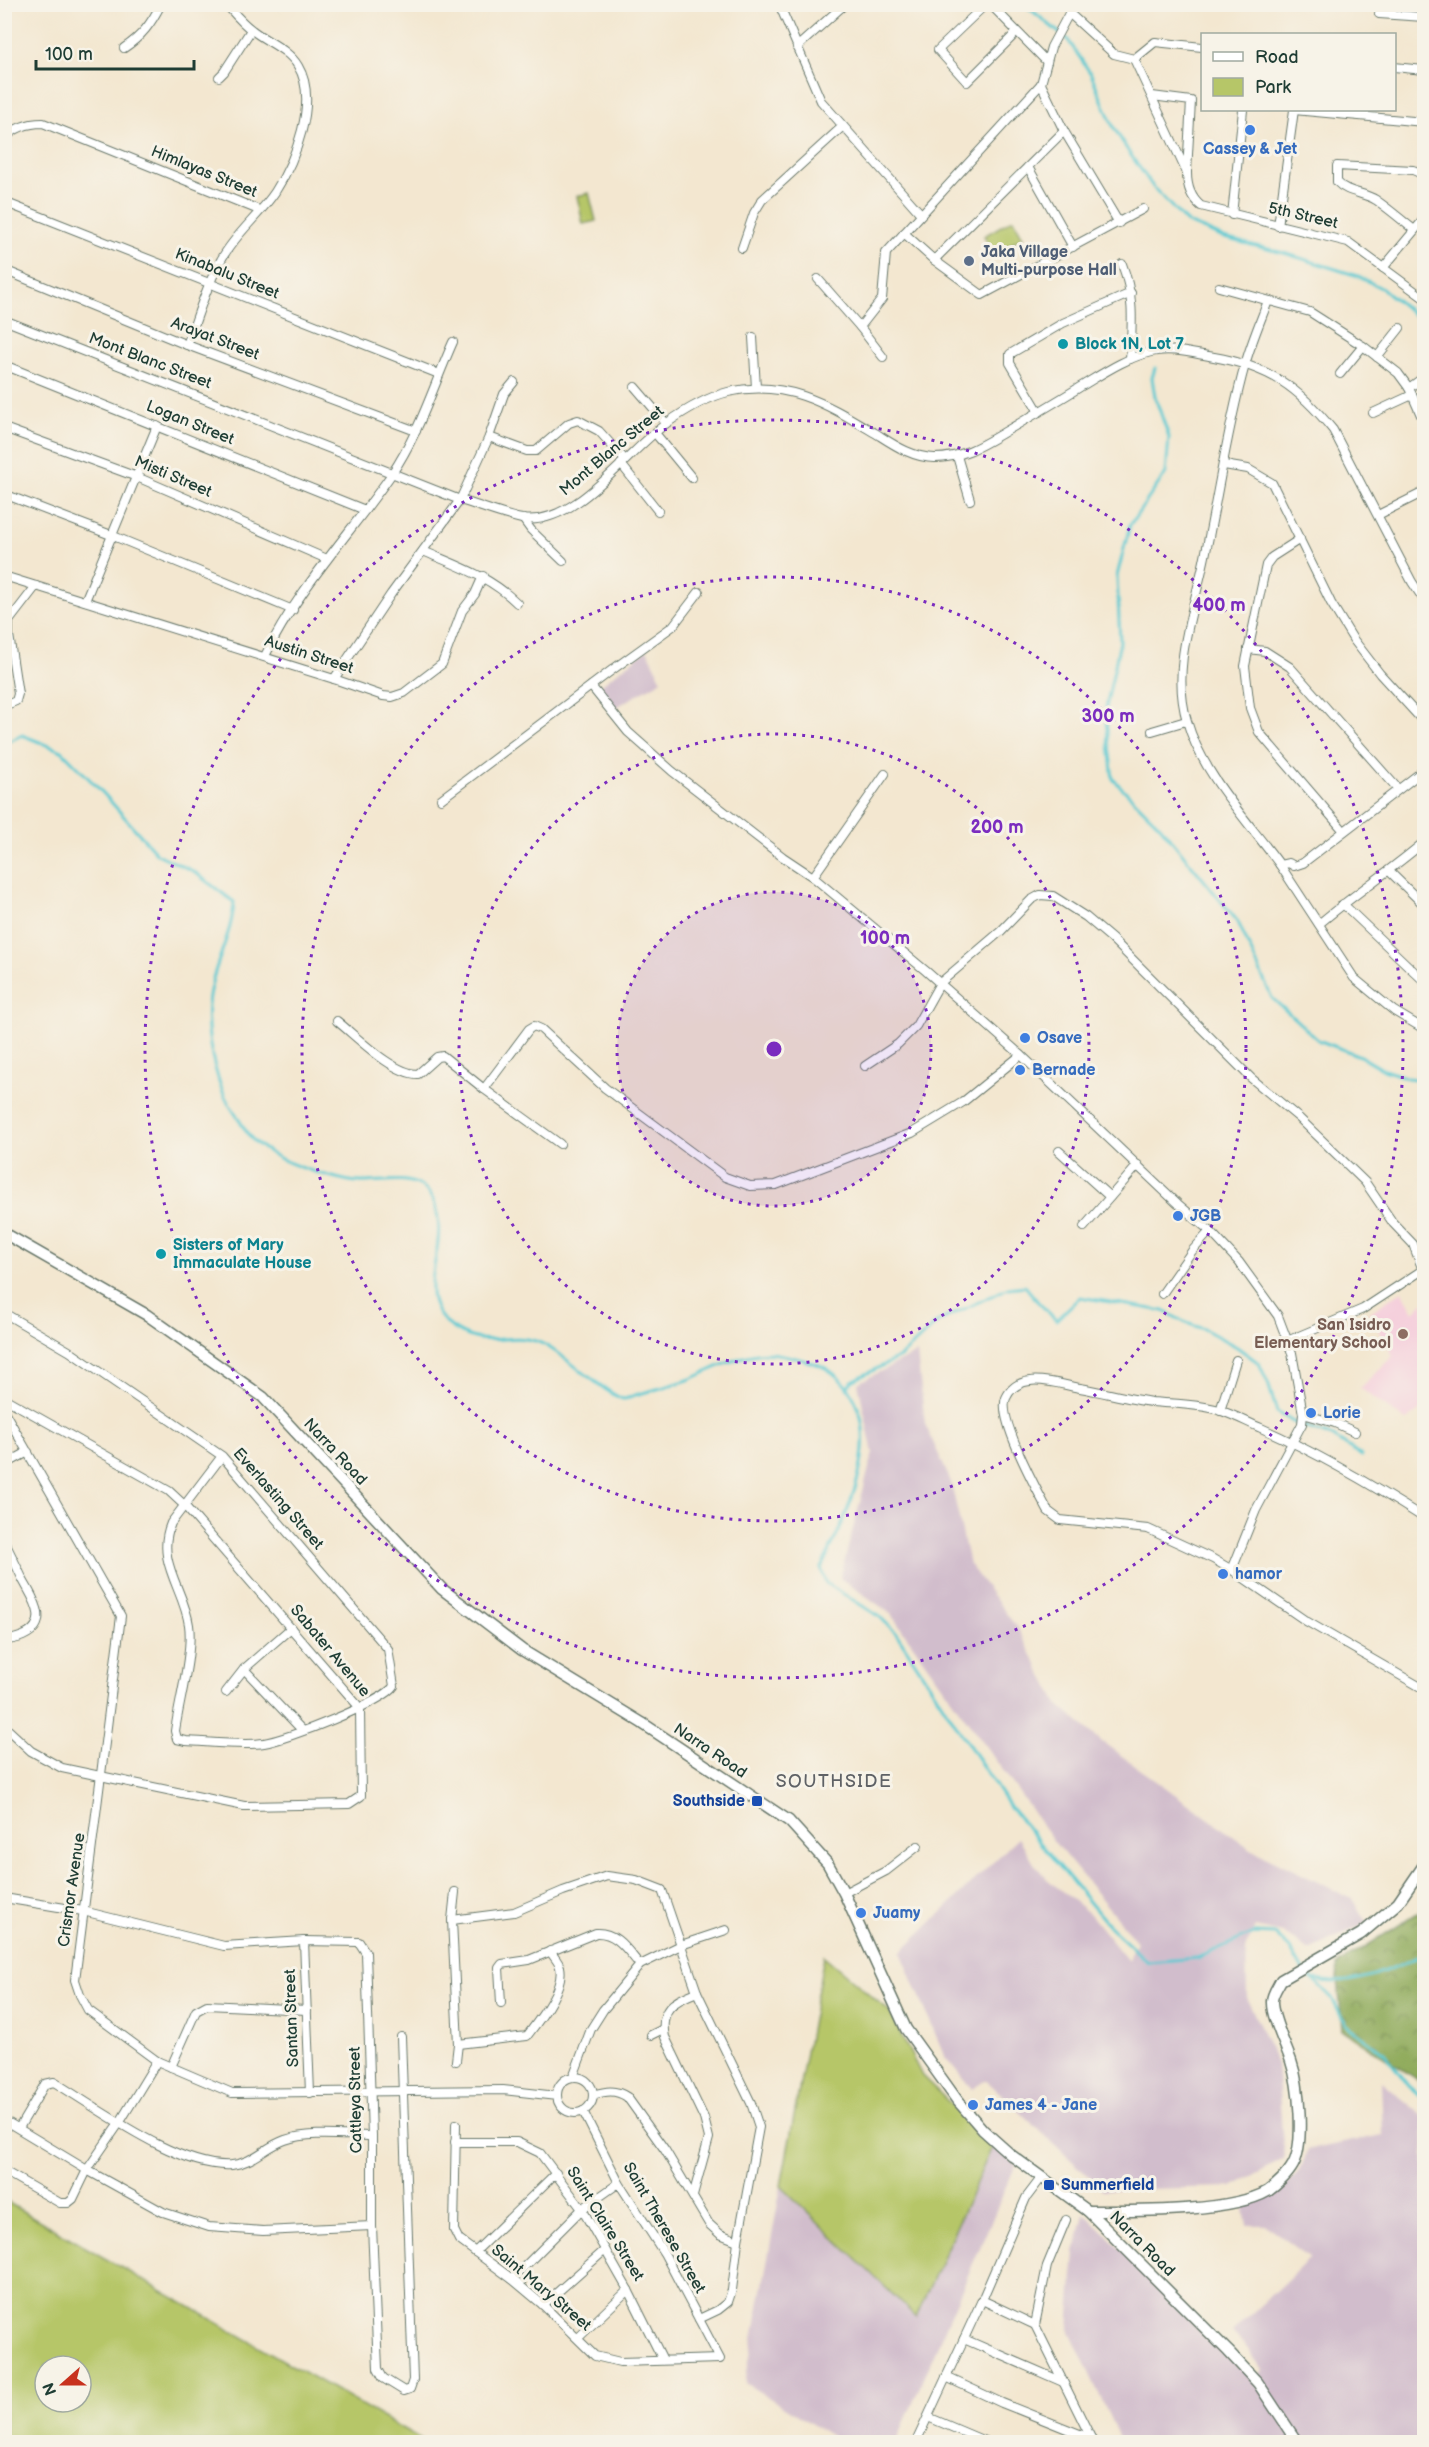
<svg xmlns="http://www.w3.org/2000/svg" width="1429" height="2447" viewBox="0 0 1429 2447" font-family="'Balsamiq Sans',sans-serif">
<defs>
<pattern id="forest-crowns" width="20" height="18" patternUnits="userSpaceOnUse" patternTransform="scale(1.5)"><rect width="20" height="18" fill="#90ab5c"/><path d="M2 6a3 3 0 1 1 6 0M12 15a3 3 0 1 1 6 0" fill="none" stroke="#758c4d"/></pattern>
</defs>
<rect width="100%" height="100%" fill="#f7f3e8"/>
<filter id="ink" filterUnits="userSpaceOnUse"><feTurbulence type="fractalNoise" baseFrequency=".0167" numOctaves="2"/><feDisplacementMap in="SourceGraphic" scale="12" xChannelSelector="R" yChannelSelector="G"/><feConvolveMatrix kernelMatrix="1 2 1 2 8 2 1 2 1" color-interpolation-filters="sRGB"/></filter>
<filter id="wash" filterUnits="userSpaceOnUse"><feTurbulence type="fractalNoise" baseFrequency=".008" numOctaves="4" result="noise"/><feDisplacementMap in="SourceGraphic" scale="24" xChannelSelector="R" yChannelSelector="G"/><feGaussianBlur stdDeviation="1.35" result="paint"/><feColorMatrix in="noise" values="0 0 0 0 0 0 0 0 0 0 0 0 0 0 0 0 0 1.4 0 .05"/><feComposite in="paint" operator="in"/></filter>
<g filter="url(#wash)">
<rect width="100%" height="100%" fill="#f3e7d0"/>
<!-- built -->
<path fill="#f5cfdc" d="M1402 1291 1414 1312 1424 1302V1407L1406 1421 1360 1388 1393 1356 1369 1313Z"/>
<!-- industrial -->
<g fill="#d1bdcc">
<path d="M647 650 662 680 615 708 599 686Z"/>
<path d="M917 1353 925 1424 951 1482 969 1564 1018 1629 1058 1704 1101 1741 1251 1849 1352 1899 1367 1923 1309 1950 1283 1933 1256 1927 1246 1946 1247 1998 1277 2064 1284 2159 1232 2187 1103 2190 986 2080 972 2089 945 2057 901 1952 1018 1838 1035 1865 1047 1879 1090 1914 1128 1961 1137 1942 1055 1843 890 1613 840 1578 873 1453 858 1383Z"/>
<path d="M1381 2081 1424 2117V2442H1121L1069 2329 1075 2252 1084 2213 1254 2378 1263 2370 1247 2348 1232 2332 1310 2258 1266 2225H1247L1243 2204 1276 2195 1300 2170 1308 2150 1383 2135Z"/>
<path d="M993 2145 1016 2164 896 2442H841L745 2383 781 2186 916 2316Z"/>
</g>
<!-- green -->
<g fill="#b6c668" stroke="#6a824e" stroke-width="1.5" fill-rule="evenodd">
<path d="M589 193 596 221 583 224 577 196Z"/>
<path d="M1013 219 1023 237 994 254 984 236Z"/>
<path d="M824 1956 889 2011 922 2076 993 2145 916 2317 781 2186Z"/>
<path d="M5 2201 426 2442H5ZM45 2366H81V2402H45Z"/>
</g>
<!-- forest -->
<path fill="url(#forest-crowns)" stroke="#587448" stroke-width="1.5" d="M1424 1909V2067L1418 2080 1342 2029 1337 1965Z"/>
<g fill="none" stroke-linecap="round" stroke-linejoin="round">
<!-- stream -->
<g stroke="#5cc9d2" stroke-width="3">
<path d="M1024 4 1068 40 1091 74 1113 126 1128 151 1153 187 1186 222 1224 238 1284 253 1358 276 1383 289 1424 323"/>
<path d="M1155 368 1152 378 1155 397 1169 437 1166 473 1130 525 1117 576 1120 642 1105 712 1113 779 1160 826 1238 922 1272 998 1318 1040 1360 1056 1384 1070 1408 1078 1424 1080"/>
<path d="M4 744 22 735 62 751 104 794 157 854 193 871 234 902C232 935 214 964 209 996 204 1026 212 1064 223 1092 226 1101 233 1110 238 1118 242 1124 246 1133 252 1139 270 1157 297 1167 322 1174 334 1177 350 1183 363 1182 383 1182 405 1176 423 1187 432 1193 435 1203 437 1213 447 1256 409 1301 456 1330 490 1351 511 1329 543 1344 561 1352 612 1399 624 1399 628 1399 631 1396 635 1395 653 1390 670 1386 688 1380 710 1371 733 1358 757 1354 775 1351 793 1357 810 1362 827 1366 839 1376 849 1390 885 1441 845 1519 821 1568L826 1583 880 1617 896 1633 1006 1802 1111 1928 1148 1962 1197 1958 1254 1933 1275 1934 1292 1951 1304 1973 1314 1980 1332 1998 1345 2024 1384 2053 1409 2086 1424 2099"/>
<path d="M847 1388 852 1381 900 1357 939 1321 1008 1288 1025 1286 1038 1302 1056 1320 1080 1297 1164 1311 1184 1322 1206 1330 1237 1347 1259 1363 1268 1383 1277 1412 1293 1422 1335 1438 1362 1456"/>
<path d="M1316 1980C1353 1988 1391 1969 1424 1954"/>
</g>
</g>
</g>
<g filter="url(#ink)">
<g fill="none" stroke-linecap="round" stroke-linejoin="round">
<!-- minor casing -->
<g stroke="#69786b" stroke-width="10">
<g id="minor">
<path d="M779 4 821 101 921 214"/>
<path d="M986 4 938 50 967 82 1016 33"/>
<path d="M990 4 1047 62"/>
<path d="M1074 4 1051 47 1041 84 1064 131 1119 223"/>
<path d="M1382 4 1379 14 1424 17"/>
<path d="M1069 13 1114 54 1134 59"/>
<path d="M797 47 845 4"/>
<path d="M124 48C142 36 151 24 161 4"/>
<path d="M1134 59 1187 173C1187 186 1191 198 1201 206L1348 242 1424 298"/>
<path d="M1134 59 1155 42 1202 47"/>
<path d="M1394 67 1424 70"/>
<path d="M219 77 224 72 251 30"/>
<path d="M1152 96 1191 101 1187 172"/>
<path d="M1294 110 1424 122"/>
<path d="M4 139C15 127 28 123 43 123L259 210"/>
<path d="M1028 167 1073 247"/>
<path d="M4 202 439 374"/>
<path d="M1232 215 1243 110"/>
<path d="M1278 226 1294 110"/>
<path d="M1414 230C1402 220 1389 209 1376 200 1363 192 1347 193 1337 182V166L1413 170 1424 175"/>
<path d="M904 233 934 260 982 295 1143 209"/>
<path d="M742 248 754 213 762 200 843 126"/>
<path d="M934 260 1064 131"/>
<path d="M1122 264C1135 298 1132 324 1130 359"/>
<path d="M1383 268 1424 219"/>
<path d="M4 270 187 345 416 431"/>
<path d="M818 279 860 327 883 357"/>
<path d="M1219 287 1310 312 1363 346 1398 373 1409 388 1424 422"/>
<path d="M1268 301C1260 322 1251 343 1245 365 1227 429 1218 496 1204 561 1193 613 1171 668 1187 721 1202 774 1248 821 1280 865L1289 863 1294 866 1303 863 1424 770"/>
<path d="M4 320 460 500C480 506 502 515 522 519 576 527 627 451 667 423 684 411 708 397 728 392 789 378 831 407 880 436 897 447 915 458 935 458 963 458 984 444 1008 430 1032 416 1056 402 1080 387 1102 374 1125 358 1151 352 1172 347 1194 354 1214 357 1270 367 1298 387 1333 430L1412 582 1424 600"/>
<path d="M860 327 882 299 886 253 1041 84"/>
<path d="M753 337 756 388"/>
<path d="M187 345C198 316 206 286 221 260 235 234 259 216 275 192 295 161 319 101 298 66 288 49 267 42 252 30 242 23 234 13 226 4"/>
<path d="M1377 357 1400 328"/>
<path d="M4 365 365 510"/>
<path d="M1340 374 1363 346"/>
<path d="M635 387 666 423"/>
<path d="M1409 388 1424 377"/>
<path d="M1039 412 1010 363V354L1063 323 1131 293"/>
<path d="M1373 413 1412 395"/>
<path d="M4 428 137 477 327 559"/>
<path d="M655 433 692 478"/>
<path d="M489 437 527 451H536L569 423 578 420 599 431 625 460"/>
<path d="M957 456 970 500"/>
<path d="M621 464 658 511"/>
<path d="M1224 465 1248 469 1272 483 1331 603 1353 639 1380 674 1424 722"/>
<path d="M4 494 111 535 293 610"/>
<path d="M1378 515 1424 492"/>
<path d="M523 519 531 530 563 561"/>
<path d="M1300 539 1272 557 1266 565 1245 666 1250 708 1259 732 1344 831"/>
<path d="M423 551C458 566 489 576 517 603"/>
<path d="M4 576 334 679 383 696 392 697 404 693 442 664 462 611 475 594 483 576"/>
<path d="M85 601 157 426"/>
<path d="M1248 649 1265 651 1290 667 1398 789"/>
<path d="M265 656C297 590 349 535 391 475 419 434 433 387 453 342"/>
<path d="M334 679 391 594 460 500 489 437 504 394 514 382"/>
<path d="M591 686 628 732 672 771 783 857 813 877 926 971 1021 1055 1178 1204 1210 1231 1239 1262 1278 1316 1292 1353 1303 1414 1302 1424 1256 1510 1232 1570 1306 1621 1424 1689"/>
<path d="M4 706 16 701 18 694 9 635V621L36 586"/>
<path d="M1152 731 1186 721"/>
<path d="M441 799 612 670 673 626 699 592"/>
<path d="M1280 865 1354 978 1394 1011 1424 1029"/>
<path d="M1390 872 1424 905"/>
<path d="M813 877 885 774"/>
<path d="M1343 904 1424 981"/>
<path d="M1319 924C1353 895 1390 871 1424 842"/>
<path d="M337 1021C357 1037 393 1074 418 1074L437 1057 443 1056 484 1089 560 1144"/>
<path d="M865 1066 898 1044 916 1026 940 983 1001 931 1031 900 1040 895 1053 896 1086 917 1112 939 1251 1078 1299 1118 1365 1182 1393 1223 1413 1244 1424 1273"/>
<path d="M484 1089 529 1029 534 1026 541 1029 605 1088 725 1177 750 1186 776 1185 912 1133 963 1102 1021 1055"/>
<path d="M1059 1151 1110 1197"/>
<path d="M1084 1227 1138 1165"/>
<path d="M1162 1294 1192 1251 1210 1231"/>
<path d="M4 1313 69 1351 222 1456 388 1649 394 1686C384 1702 286 1740 264 1743 242 1746 209 1742 186 1741L177 1739 175 1731C179 1702 193 1652 189 1625 184 1589 155 1561 171 1523L222 1456"/>
<path d="M1287 1341 1363 1309 1424 1269"/>
<path d="M4 1398 169 1491 184 1505 360 1708 361 1796 349 1804 244 1806 62 1768 31 1751 4 1726"/>
<path d="M4 1411 121 1616 75 1980 80 1995 88 2010 157 2061 232 2093 503 2090 557 2096"/>
<path d="M1220 1411 1236 1360"/>
<path d="M1303 1414 1335 1423 1355 1432"/>
<path d="M4 1465 28 1452"/>
<path d="M4 1541C11 1554 17 1567 23 1580 33 1599 52 1623 23 1636 16 1639 12 1640 4 1640"/>
<path d="M1232 1570 1213 1559 1148 1529 1060 1520 1048 1511C1037 1490 997 1418 1006 1398 1019 1369 1057 1384 1080 1388 1104 1392 1128 1399 1152 1402 1174 1404 1198 1404 1219 1410 1234 1415 1247 1422 1261 1428 1318 1453 1372 1485 1424 1518"/>
<path d="M244 1669 302 1730"/>
<path d="M226 1692 244 1669 291 1628"/>
<path d="M455 1892 452 1920 458 2044 456 2061"/>
<path d="M844 1893 886 1871 918 1846"/>
<path d="M4 1898 83 1911 224 1946 304 1941 359 1942 366 1953 372 2136V2226L263 2231 209 2227 163 2212 87 2170 4 2120"/>
<path d="M452 1920 514 1912 563 1891 607 1876 636 1880 662 1890 697 1992 751 2103 759 2127 738 2241 732 2290 728 2302 718 2310 699 2319"/>
<path d="M304 1941 310 2093"/>
<path d="M501 2003 499 1968 502 1964 529 1960 596 1933C617 1932 627 1950 640 1965"/>
<path d="M651 2035 663 2029"/>
<path d="M458 2044 527 2036C539 2020 565 1988 560 1967 559 1962 553 1956 550 1951"/>
<path d="M171 2067 196 2011 207 2005 307 2010"/>
<path d="M573 2077 591 2029 603 2010 640 1965 681 1945 726 1930"/>
<circle cx="575" cy="2095" r="18"/>
<path d="M593 2095C606 2091 615 2089 627 2097L665 2150 709 2224 720 2234 738 2241"/>
<path d="M456 2124 454 2230 459 2240 512 2279 543 2305 595 2356 620 2362 720 2359 664 2253 619 2183 583 2111"/>
<path d="M19 2128 45 2084 54 2082C99 2109 179 2169 232 2165 253 2163 265 2147 285 2140 312 2131 344 2136 372 2136"/>
<path d="M455 2142H517L540 2153 582 2209 628 2290 663 2360"/>
<path d="M4 2171 60 2203H68L73 2199 87 2170 120 2122 157 2061"/>
<path d="M693 2196 709 2138 704 2118 665 2037C659 2009 673 2001 697 1992"/>
<path d="M1066 2220 1047 2266 1035 2325 1093 2442"/>
<path d="M372 2226 378 2369 383 2378 404 2391 410 2389 413 2380 401 2037"/>
<path d="M475 2252 556 2173"/>
<path d="M512 2279 582 2209 619 2183"/>
<path d="M982 2300 1035 2325"/>
<path d="M543 2305 605 2250"/>
<path d="M578 2338 628 2290"/>
<path d="M964 2339 1063 2382"/>
<path d="M946 2377 1002 2403 1092 2439"/>
<path d="M928 2417 987 2442"/>
<path d="M916 2442 982 2300 1026 2198 1042 2177"/>
</g>
</g>
<!-- tertiary casing -->
<g stroke="#69786b" stroke-width="13">
<g id="tertiary">
<path d="M4 1233 147 1315 263 1397 442 1589 522 1650 642 1723 789 1821 828 1864 844 1893 906 2029 957 2100 983 2130 1011 2155 1088 2211 1228 2351 1258 2383 1297 2442"/>
<path d="M1088 2211C1133 2211 1231 2213 1268 2191 1277 2185 1288 2174 1293 2165 1305 2143 1299 2084 1291 2061 1286 2046 1271 2016 1272 2001 1272 1994 1278 1986 1281 1980L1361 1934 1398 1903 1424 1865"/>
</g>
</g>
<!-- minor -->
<use href="#minor" stroke="#fff" stroke-width="8"/>
<!-- tertiary -->
<use href="#tertiary" stroke="#fff" stroke-width="10"/>
</g>
</g>
<!-- distance rings -->
<circle cx="774" cy="1049" r="157" fill="#7b2cbf" fill-opacity=".12"/>
<g fill="none" stroke="#7b2cbf" stroke-width="3" stroke-dasharray="3 6">
<circle cx="774" cy="1049" r="157"/>
<circle cx="774" cy="1049" r="315"/>
<circle cx="774" cy="1049" r="472"/>
<circle cx="774" cy="1049" r="629"/>
</g>
<!-- markers -->
<g fill="#3f7fe0" stroke="#f7f3e8" stroke-width="2">
<circle cx="1250" cy="130" r="6"/>
<circle cx="1025" cy="1038" r="6"/>
<circle cx="1020" cy="1070" r="6"/>
<circle cx="1178" cy="1216" r="6"/>
<circle cx="1311" cy="1413" r="6"/>
<circle cx="1223" cy="1574" r="6"/>
<circle cx="861" cy="1913" r="6"/>
<circle cx="973" cy="2105" r="6"/>
</g>
<circle fill="#5c6f8a" stroke="#f7f3e8" stroke-width="2" cx="969" cy="261" r="6"/>
<g fill="#0f9aa8" stroke="#f7f3e8" stroke-width="2">
<circle cx="1063" cy="344" r="6"/>
<circle cx="161" cy="1254" r="6"/>
</g>
<circle fill="#8d6e63" stroke="#f7f3e8" stroke-width="2" cx="1403" cy="1334" r="6"/>
<g fill="#1a4fb4" stroke="#f7f3e8" stroke-width="2">
<rect x="751" y="1795" width="12" height="12" rx="3"/>
<rect x="1043" y="2179" width="12" height="12" rx="3"/>
</g>
<g text-anchor="middle" dominant-baseline="central" stroke-width="6" stroke-linejoin="round" paint-order="stroke">
<!-- shop labels -->
<g font-size="16" font-weight="bold" fill="#366cbe" stroke="#f7f3e8" text-anchor="start">
<text x="1250" y="149" text-anchor="middle">Cassey &amp; Jet</text>
<text x="1037" y="1038">Osave</text>
<text x="1032" y="1070">Bernade</text>
<text x="1190" y="1216">JGB</text>
<text x="1323" y="1413">Lorie</text>
<text x="1235" y="1574">hamor</text>
<text x="873" y="1913">Juamy</text>
<text x="985" y="2105">James 4 - Jane</text>
</g>
<!-- street labels -->
<g font-size="16" fill="#1f3d34" stroke="#f7f3e8">
<text transform="translate(204 172) rotate(22)">Himlayas Street</text>
<text transform="translate(1303 216) rotate(13)">5th Street</text>
<text transform="translate(227 274) rotate(22)">Kinabalu Street</text>
<text transform="translate(215 339) rotate(21)">Arayat Street</text>
<text transform="translate(150 361) rotate(21)">Mont Blanc Street</text>
<text transform="translate(190 423) rotate(22)">Logan Street</text>
<text transform="translate(612 451) rotate(-40)">Mont Blanc Street</text>
<text transform="translate(173 477) rotate(23)">Misti Street</text>
<text transform="translate(309 655) rotate(18)">Austin Street</text>
<text transform="translate(335 1452) rotate(47)">Narra Road</text>
<text transform="translate(278 1499) rotate(49)">Everlasting Street</text>
<text transform="translate(330 1651) rotate(50)">Sabater Avenue</text>
<text transform="translate(710 1751) rotate(34)">Narra Road</text>
<text transform="translate(72 1890) rotate(-82)">Crismor Avenue</text>
<text transform="translate(292 2018) rotate(-92)">Santan Street</text>
<text transform="translate(356 2100) rotate(-91)">Cattleya Street</text>
<text transform="translate(605 2224) rotate(58)">Saint Claire Street</text>
<text transform="translate(664 2228) rotate(60)">Saint Therese Street</text>
<text transform="translate(1142 2244) rotate(45)">Narra Road</text>
<text transform="translate(541 2288) rotate(40)">Saint Mary Street</text>
</g>
<!-- service labels -->
<g font-size="16" font-weight="bold" fill="#4e5e75" stroke="#f7f3e8" text-anchor="start">
<text x="981" y="252">Jaka Village<tspan x="981" dy="18">Multi-purpose Hall</tspan></text>
</g>
<!-- culture labels -->
<g font-size="16" font-weight="bold" fill="#0d838f" stroke="#f7f3e8" text-anchor="start">
<text x="1075" y="344">Block 1N, Lot 7</text>
<text x="173" y="1245">Sisters of Mary<tspan x="173" dy="18">Immaculate House</tspan></text>
</g>
<!-- education labels -->
<g font-size="16" font-weight="bold" fill="#785e54" stroke="#f7f3e8" text-anchor="end">
<text x="1391" y="1325">San Isidro<tspan x="1391" dy="18">Elementary School</tspan></text>
</g>
<!-- transit labels -->
<g font-size="16" font-weight="bold" fill="#164399" stroke="#f7f3e8" text-anchor="end">
<text x="745" y="1801">Southside</text>
<text x="1061" y="2185" text-anchor="start">Summerfield</text>
</g>
<!-- neighbourhood labels -->
<g font-size="18" letter-spacing="1.5" fill="#5f6266" stroke="#f7f3e8">
<text x="834" y="1781">SOUTHSIDE</text>
</g>
</g>
<circle cx="774" cy="1049" r="9" fill="#7b2cbf" stroke="#f7f3e8" stroke-width="3"/>
<g font-size="18" text-anchor="middle" font-weight="bold" fill="#7b2cbf" stroke="#f7f3e8" stroke-width="6" stroke-linejoin="round" paint-order="stroke">
<text x="1219" y="611">400 m</text>
<text x="1108" y="722">300 m</text>
<text x="997" y="833">200 m</text>
<text x="885" y="944">100 m</text>
</g>
<!-- margin -->
<rect width="1429" height="2447" fill="none" stroke="#f7f3e8" stroke-width="24"/>
<!-- legend -->
<rect x="1201" y="33" width="195" height="78" fill="#f7f3e8" stroke="#a1aaa0" stroke-width="1.5"/>
<rect x="1213" y="52" width="30" height="9" fill="#ffffff" stroke="#a1aaa0" stroke-width="1.5"/>
<text x="1255" y="63" font-size="18" fill="#1f3d34">Road</text>
<rect x="1213" y="78" width="30" height="18" fill="#b6c668" stroke="#a1aaa0" stroke-width="1.5"/>
<text x="1255" y="93" font-size="18" fill="#1f3d34">Park</text>
<!-- north arrow -->
<g transform="translate(63 2384) rotate(249)"><circle r="28" fill="#f7f3e8" stroke="#a1aaa0" stroke-width="1.5"/>
<path d="M0-4.5L10 22L0 15L-10 22Z" fill="#c8321e"/>
<text y="-9" font-size="16" font-weight="bold" text-anchor="middle" fill="#1f3d34">N</text>
</g>
<!-- scale -->
<path d="M36 60v9h158v-9" fill="none" stroke="#1f3d34" stroke-width="3"/>
<text x="45" y="60" font-size="18" fill="#1f3d34" stroke="#f7f3e8" stroke-width="4.5" paint-order="stroke">100 m</text>
</svg>
